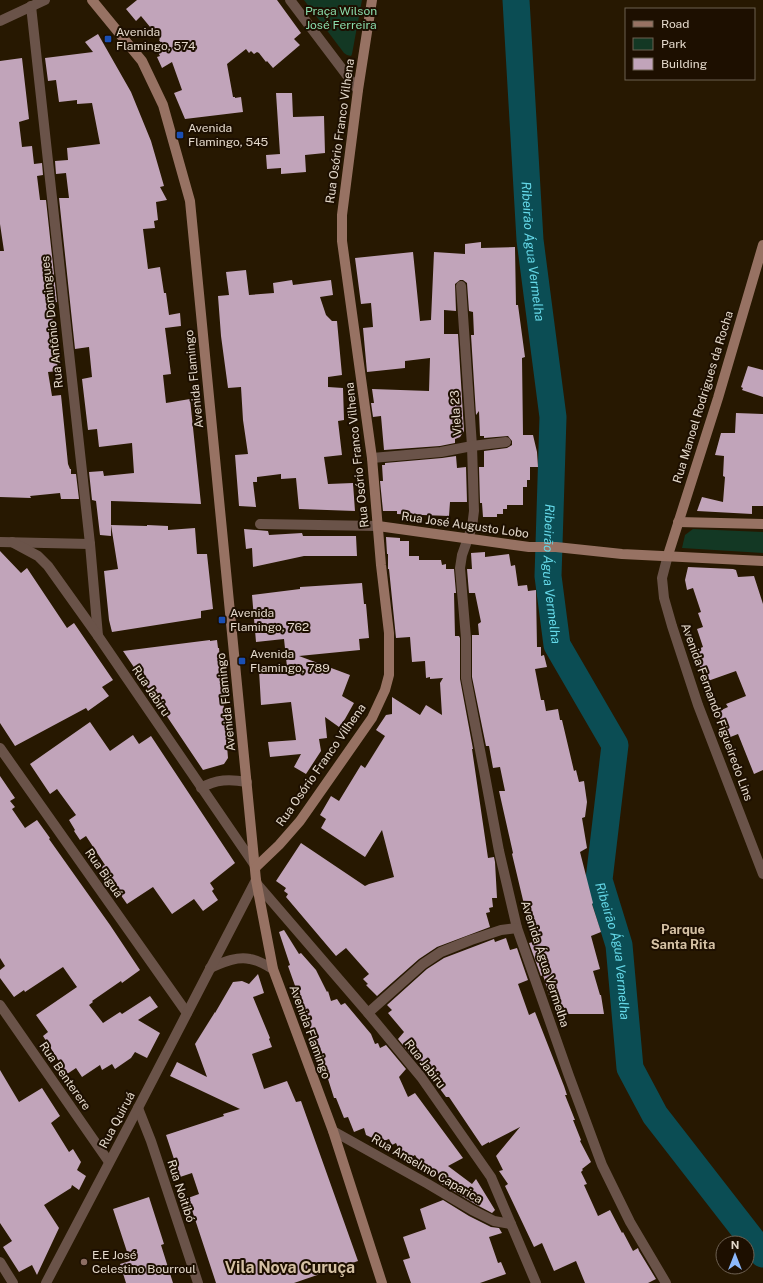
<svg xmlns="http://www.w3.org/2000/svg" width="763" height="1283" viewBox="0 0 763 1283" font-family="'Public Sans',sans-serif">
<rect width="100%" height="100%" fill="#271801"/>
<!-- green -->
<g fill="#133824">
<path d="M304 0H362L352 54 351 56 347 55 344 53Z"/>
<path d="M693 529 763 532V553L682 548 685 535Z"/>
</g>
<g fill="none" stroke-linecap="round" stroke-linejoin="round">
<!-- river -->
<path stroke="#0b4d54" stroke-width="27" id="s1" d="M516 0 530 240 553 417 548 576 557 645 615 745 599 880 619 945 630 1068 655 1115 763 1254"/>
</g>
<!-- building -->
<g fill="#c1a4ba">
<path d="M137 0H277L301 33 294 39 300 45 273 68 267 61 266 62 259 53 257 52 254 54 251 51 249 53 246 49 227 64 233 97H235V98L241 97 243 112 185 119 174 93 182 90 172 62 162 68 157 57 160 56 155 47 161 43 159 40 160 39 141 16 136 21 126 9Z"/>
<path d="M98 34 131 92 151 141 164 186 160 187 167 200 156 202 158 220 154 221 155 228 143 229 148 269 160 267 164 293H166L169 315 180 313 181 326 165 328 171 374 163 375 166 403 190 399 201 504 111 501V536L100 535 96 501 92 500 89 472 103 471 104 476 134 473 132 443 99 447 97 429 88 430 82 379 92 377 89 347 75 349 59 198H69L66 173 56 174 55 161 68 160 67 148 100 144 92 103 77 104V100L59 102 56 80 48 81 45 58 93 52 85 42Z"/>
<path d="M22 58 29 119 19 122 22 147 32 146 34 164 42 163 43 175 37 176 40 200H46L57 302 51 303 58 371 48 372 52 396 61 395 68 464 70 469H71V474H76L79 499H61L60 493 30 496 31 498 0 497V251H4L0 224V61Z"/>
<path d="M276 93H292L293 117 324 116 325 153 305 155 306 172 281 174V168L267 169 266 155 280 154Z"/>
<path d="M481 242V248L515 247 516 305H518L525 357 522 358 523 435H533L537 452 538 467H530V480H527V487H523V505H507V509H503V514H497V517H483L482 503H480L479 467H484V451L507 448 512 445V441L508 436 484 438V436H480L479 411 476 415 471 335H474L473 312 469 311 467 283 463 280H460L455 284 456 311 444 310V334H458L464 431 460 437 455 439V443L440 446 384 450 381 416 373 417 371 403H374L372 389 429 391 430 358 405 361V368L367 372 363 328 373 327 371 303 361 304 355 258 413 252 420 321 431 320 434 252 465 254V244Z"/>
<path d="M246 270 249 295 274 293 273 283 292 280 293 285 331 280 333 295 320 297 326 315 332 321H337L342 375 328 377V387L343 388 344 420 338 421 342 455 324 457 328 484 353 483 355 511 299 509 296 478 281 479V474L257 477V482H253L256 507 239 506 235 455 248 454 243 420 241 387 228 388 221 336 218 296 229 295 226 272Z"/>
<path d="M748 366 763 370V397L742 390 743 388 741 387Z"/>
<path d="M736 413 763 414V506H752V514L697 511 702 497 723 502 725 477 723 476 724 456 715 455 721 433H735Z"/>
<path d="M456 456 457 468 466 467 467 502H450L449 516 397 514V511H383L380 481H383L382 465H385V463L442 458Z"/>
<path d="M111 525 147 526V525L168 526V530L195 528 197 554H207L213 609 201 611V618L112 632 109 620 104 571 118 569Z"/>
<path d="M244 529 268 531 269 535 302 533 303 536H356L357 556H304L253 567 252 548 246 549Z"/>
<path d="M386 537 400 538V541H409V556H419V560H441L442 565 446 564V569H454L456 593H454L455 636H459L460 638V679L473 749H472L488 858 494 857 495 862 497 898H492L493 907 489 908 490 912 486 913 490 927 437 947 419 959 377 996 366 985 368 984 363 979 369 974 346 948 336 956 286 897 288 894 284 891 286 888 276 881 301 843 365 886 369 884 394 877 382 830 365 857 321 828 326 819 320 815 331 796 339 801 361 765 365 768 385 736 376 730 386 715 392 714V697L420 715 426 705 442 715 440 683 443 678 430 679V677L426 678 425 661 412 662 410 637 396 638 389 569H388V554H387Z"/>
<path d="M0 551 21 573 27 568 67 628 74 623 113 680 102 687 109 696 88 711 86 708 15 746 0 723Z"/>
<path d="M485 552V557L509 554 511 566 515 565 518 586 527 585 528 591 536 590 537 647H541V656L544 655 547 667 535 669 541 700H544L546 711 558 709 560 720H562L574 771 576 770 579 782 584 781 587 802 585 817 582 818 587 848 580 852 593 903 592 904 601 932 591 936 600 969 593 971 600 995H601L604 1014H565L564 1007 559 1008 557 993 549 995 543 975 541 976 529 943 533 942 512 854 513 853 499 791H505L500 767 493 768 489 746H486L472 677V635H479L478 624 481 622 475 593H469L467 569H472L471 553Z"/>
<path d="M688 567 733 569 736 570 738 577 754 576 763 604V770L754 774 738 734 728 738 717 712 728 707 726 704 746 696 736 671 705 682 701 671 695 650 703 647 697 629 703 627 698 613 701 612 693 588 687 590 685 580Z"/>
<path d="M362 583 364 604H366L369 638 359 639 360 650 299 656 350 675 342 696 354 703 345 719 339 727 325 717 327 738 319 739 321 751 306 774 294 767 301 754 270 757 268 742 296 740 291 702 261 705 259 670 287 667 284 639 256 642 252 595 300 589V587Z"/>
<path d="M210 640V641L217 640 218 648H219L228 758 224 764 203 770 123 651Z"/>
<path d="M90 722 110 751 133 735 139 744 151 736 235 863 210 883 214 889 212 891 218 900 203 911 194 899 172 914 153 887 127 904 101 867 105 865 86 836 80 840 74 831 75 830 69 820 76 815 57 789 50 794 30 764Z"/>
<path d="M0 776 15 798 10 801 15 807 12 809 25 828 37 820 50 838 49 839 110 925 140 970 122 983 121 981 92 1001 93 1002 89 1005 103 1023 120 1012 122 1014 150 996 158 1007 138 1020 160 1033 147 1058 135 1052 131 1058 115 1069 112 1064 102 1070 100 1065 82 1077 76 1068 67 1074 43 1036 48 1032 36 1015 77 987 63 967 25 992 24 990 14 997 0 978V970L5 966 0 958Z"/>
<path d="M284 930 299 954 301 953 316 970 327 992 328 991 331 1001 337 999 341 1005 345 1003 371 1034 375 1044 378 1043 380 1048 386 1045 406 1069 399 1077 408 1097 415 1093 463 1158 448 1166 472 1184 476 1179 495 1210 492 1213 475 1204 440 1183 437 1172 428 1176 415 1155 408 1159 401 1154 396 1143 392 1145 389 1139 381 1142 366 1135 364 1128 354 1132 348 1117 344 1118 336 1098H334L328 1079 329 1078 318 1051 304 1011 288 966 290 965 279 932Z"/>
<path d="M506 938 510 950 517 948 528 980 518 984 529 1015 535 1012 564 1086 567 1095H565L575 1120H573L581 1140 580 1141 591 1162 582 1169 583 1170 581 1172 587 1184 584 1185 598 1216 610 1210 622 1233 623 1232 633 1251 638 1248 639 1251 656 1279 648 1283H585L576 1261 554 1271 542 1243 534 1247 505 1186 508 1184 499 1171 503 1170 496 1156 520 1127 489 1143V1142L482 1146 449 1097H446L417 1058 415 1060 398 1039 404 1032 388 1013 392 1010 387 1005 427 969 444 958 494 939 495 942Z"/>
<path d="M258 974 264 993 253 997 270 1038 269 1039 272 1047 252 1054 264 1089 287 1081 296 1102 301 1101 358 1261 294 1283H216L188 1198 199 1194 192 1173 180 1177 166 1135 224 1116 223 1114 240 1109 170 1076 177 1062 207 1077 195 1044 215 1012V1013L233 982 242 981 249 984Z"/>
<path d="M0 1070 19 1102 42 1088 60 1116 51 1123 69 1152 73 1149 81 1162 77 1170 86 1176 79 1190 72 1185 71 1188 44 1205 59 1228 37 1275 32 1265 19 1272 3 1247 12 1241 0 1223Z"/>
<path d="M149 1197 164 1244 161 1245 173 1283H126L120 1264 130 1261 113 1209Z"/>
<path d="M443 1200 469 1216 491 1227 499 1228 502 1233 489 1237 498 1263 501 1262 506 1274 480 1283H411L403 1260 410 1258 403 1237 426 1229 420 1209Z"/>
</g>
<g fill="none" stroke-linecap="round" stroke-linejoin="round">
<!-- street -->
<g stroke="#6a5349" stroke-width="10">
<path d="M290 0 358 90"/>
<path d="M31 6 90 544 98 636"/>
<path d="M0 21 45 0"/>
<path d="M461 286 472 446 474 511 472 527 462 555 460 568 466 638V678L485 776 499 851 517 928 569 1076 602 1165 630 1222 666 1283"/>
<path d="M372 458 441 452 472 446 506 442"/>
<path d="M260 524 378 526"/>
<path d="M0 542 90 544"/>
<path d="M12 542 38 556 48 566 98 636 256 867"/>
<path d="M668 555 662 578 664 598 672 626 698 705 763 874"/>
<path d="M0 748 187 1013"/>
<path d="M201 788C216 779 230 779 247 782"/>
<path d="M257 884 368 1013 421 1077 491 1177 536 1283"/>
<path d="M210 968C222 963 236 956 250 959 258 960 266 965 273 969"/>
<path d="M0 1005 109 1162"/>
<path d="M368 1013 423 964 441 952 471 940 501 930 517 928"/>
<path d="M138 1108 151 1141 198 1283"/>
<path d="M333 1131 428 1184 472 1210 494 1221 511 1224"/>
<path d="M0 1262 13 1283"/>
<path d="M46 1283 138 1108 256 880"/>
</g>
<!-- secondary -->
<g stroke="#977263" stroke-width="10">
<path d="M92 0 142 61 163 105 190 201 256 880 273 969 333 1131 382 1283"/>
<path d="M678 522 763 524"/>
<path d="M378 526 529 547H556L622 554 763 561"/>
<path d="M668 555 718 398 763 245"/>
<path d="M256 867 279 845 300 821 372 718 385 690 389 675V633L381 565 372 458 342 241V215L358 90 372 0"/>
</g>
</g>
<!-- markers -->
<g fill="#1a4fb4" stroke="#1d0f00" stroke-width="1.5">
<rect x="104" y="35" width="8" height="8" rx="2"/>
<rect x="176" y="131" width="8" height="8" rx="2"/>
<rect x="218" y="616" width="8" height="8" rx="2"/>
<rect x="238" y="657" width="8" height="8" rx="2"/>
</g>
<circle fill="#8d6e63" stroke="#1d0f00" stroke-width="1.5" cx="84" cy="1262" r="4"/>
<g text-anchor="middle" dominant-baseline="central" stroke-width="4" stroke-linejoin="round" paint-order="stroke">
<!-- park labels -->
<g font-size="12" fill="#8addac" stroke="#1d0f00">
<text x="341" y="11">Praça Wilson<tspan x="341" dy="14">José Ferreira</tspan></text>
</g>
<!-- poi labels -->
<g font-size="12" fill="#e4d9cb" stroke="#1d0f00" text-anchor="start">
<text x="116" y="32">Avenida<tspan x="116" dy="14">Flamingo, 574</tspan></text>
<text x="188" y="128">Avenida<tspan x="188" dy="14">Flamingo, 545</tspan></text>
<text x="230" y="613">Avenida<tspan x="230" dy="14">Flamingo, 762</tspan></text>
<text x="250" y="654">Avenida<tspan x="250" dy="14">Flamingo, 789</tspan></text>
<text x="92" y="1255">E.E José<tspan x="92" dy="14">Celestino Bourroul</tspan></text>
</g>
<!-- street labels -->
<g font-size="12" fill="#e4d9cb" stroke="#1d0f00">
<text transform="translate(340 131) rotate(-82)">Rua Osório Franco Vilhena</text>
<text transform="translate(52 322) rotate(-96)">Rua Antônio Domingues</text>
<text transform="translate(194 379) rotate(-96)">Avenida Flamingo</text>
<text transform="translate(703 397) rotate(-73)">Rua Manoel Rodrigues da Rocha</text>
<text transform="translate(456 413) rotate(-94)">Viela 23</text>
<text transform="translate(357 455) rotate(-96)">Rua Osório Franco Vilhena</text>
<text transform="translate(465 525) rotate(8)">Rua José Augusto Lobo</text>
<text transform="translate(151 691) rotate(56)">Rua Jabiru</text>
<text transform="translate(226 702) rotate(-96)">Avenida Flamingo</text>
<text transform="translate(717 712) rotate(70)">Avenida Fernando Figueiredo Lins</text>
<text transform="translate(321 765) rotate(-55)">Rua Osório Franco Vilhena</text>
<text transform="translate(104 873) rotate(55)">Rua Biguá</text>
<text transform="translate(545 964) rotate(72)">Avenida Água Vermelha</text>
<text transform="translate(310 1032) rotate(70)">Avenida Flamingo</text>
<text transform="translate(425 1064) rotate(52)">Rua Jabiru</text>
<text transform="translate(65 1076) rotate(55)">Rua Benterere</text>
<text transform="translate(117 1120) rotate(-62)">Rua Quiruá</text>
<text transform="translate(427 1169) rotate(30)">Rua Anselmo Caparica</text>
<text transform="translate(181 1191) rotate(72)">Rua Noitibó</text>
</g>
<!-- water labels -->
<g font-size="13" font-style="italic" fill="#65d9e9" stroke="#1d0f00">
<text stroke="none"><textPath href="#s1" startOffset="252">Ribeirão Água Vermelha</textPath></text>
<text stroke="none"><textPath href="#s1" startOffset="576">Ribeirão Água Vermelha</textPath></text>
<text stroke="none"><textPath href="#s1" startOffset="972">Ribeirão Água Vermelha</textPath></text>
</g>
<!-- neighbourhood labels -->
<g font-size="13" font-weight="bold" fill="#d5c1a4" stroke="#1d0f00">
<text x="683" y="929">Parque<tspan x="683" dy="15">Santa Rita</tspan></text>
</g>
<!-- district labels -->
<g font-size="16" font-weight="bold" fill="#d5c1a4" stroke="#1d0f00">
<text x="290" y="1267">Vila Nova Curuça</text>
</g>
</g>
<!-- legend -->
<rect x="625" y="8" width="130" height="72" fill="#1d0f00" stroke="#6d6051"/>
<rect x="633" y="21" width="20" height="6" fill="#977263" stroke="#6d6051"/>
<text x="661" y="28" font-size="12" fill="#e4d9cb">Road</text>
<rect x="633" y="38" width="20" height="12" fill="#133824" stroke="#6d6051"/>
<text x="661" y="48" font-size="12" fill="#e4d9cb">Park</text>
<rect x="633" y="58" width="20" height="12" fill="#c1a4ba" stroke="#6d6051"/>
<text x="661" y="68" font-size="12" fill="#e4d9cb">Building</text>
<!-- north arrow -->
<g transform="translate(735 1255)"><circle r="19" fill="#1d0f00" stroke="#6d6051"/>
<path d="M0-3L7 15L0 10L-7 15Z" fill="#8db9fc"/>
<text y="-6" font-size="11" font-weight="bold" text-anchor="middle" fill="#e4d9cb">N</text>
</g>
</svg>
